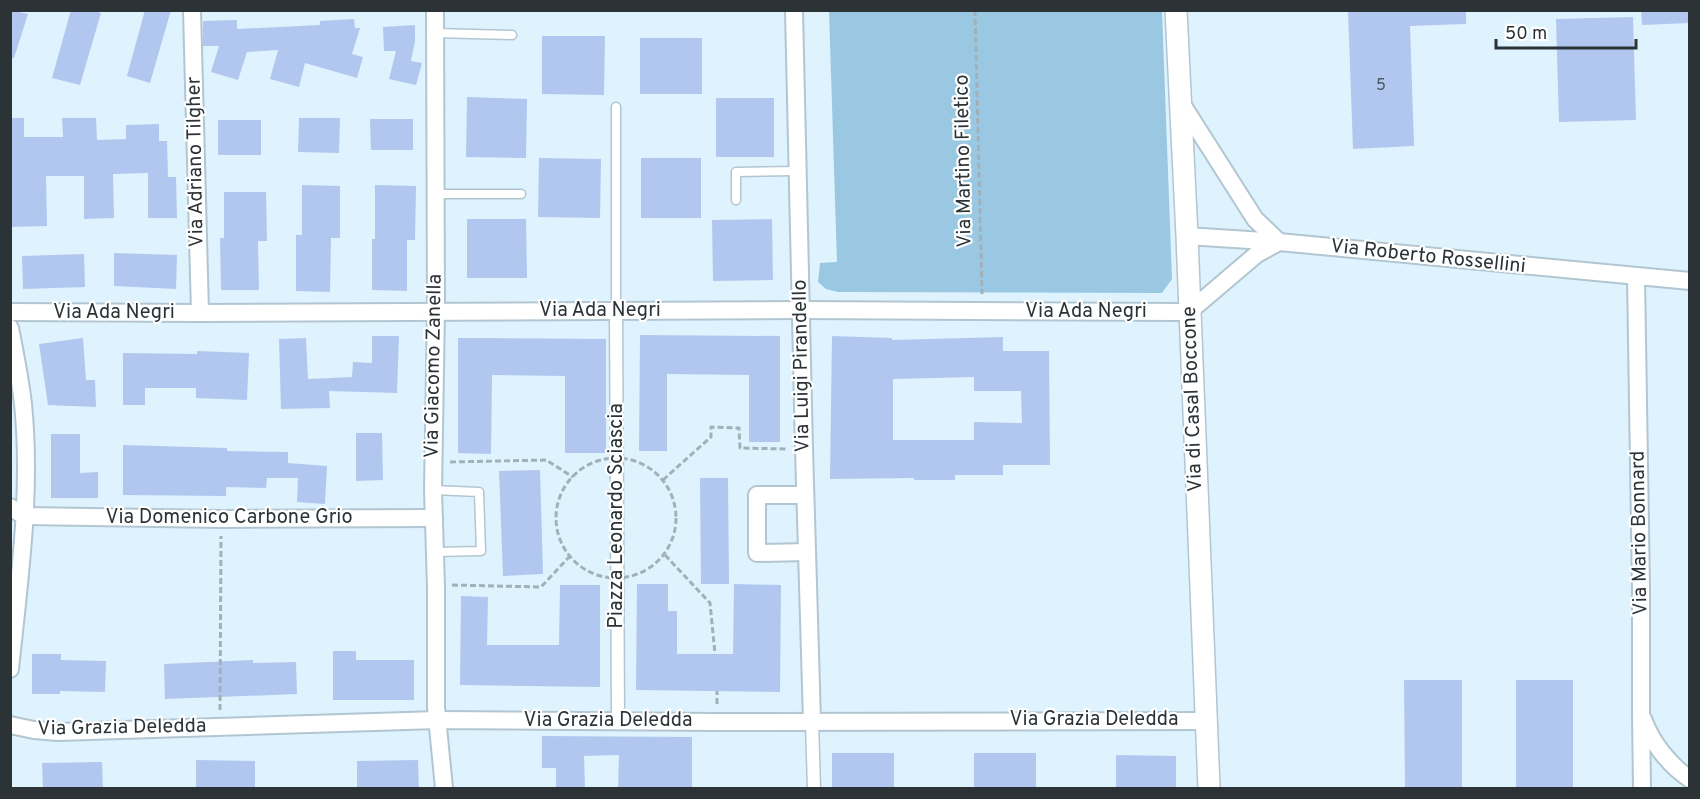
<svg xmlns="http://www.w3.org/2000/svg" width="1700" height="799" viewBox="0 0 1700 799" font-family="Overpass,sans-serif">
<rect width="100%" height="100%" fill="#def3fe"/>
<!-- green -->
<path fill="#9ac8e2" d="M829 11H1162L1172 279 1162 293 838 292 826 289 818 282 820 263 837 262Z"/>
<!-- building -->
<g fill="#b1c7ef" fill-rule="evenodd">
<path d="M10 10 28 14 14 58H10Z"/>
<path d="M71 10H90L101 13 80 85 52 78Z"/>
<path d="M145 10H171L150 83 127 76Z"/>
<path d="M1348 10H1466V24L1410 26 1414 146 1353 149Z"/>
<path d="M1641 10H1689V23L1642 25Z"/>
<path d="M1633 17 1636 120 1559 122 1556 19Z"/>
<path d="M354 19 355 28H360L352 54 363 57 357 78 305 63 299 87 270 79 278 50 247 52 238 80 211 72 219 46H203V21L237 20V29L320 25V21Z"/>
<path d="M415 25V41L411 61 422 63 416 85 389 79 396 51H384L383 27Z"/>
<path d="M542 36H605L604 95 542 94Z"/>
<rect x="640" y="38" width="62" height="56"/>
<path d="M467 97 527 99 526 158 466 157Z"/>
<rect x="716" y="98" width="58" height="59"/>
<path d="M10 118H24V137H63L62 118H96L97 140 126 139V125L159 124V141H167L168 177H176L177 218H148V173L113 174 114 218 84 219V176H46L47 226 10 227Z"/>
<path d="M299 118H340L339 153 298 152Z"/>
<path d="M370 119H413V150H371Z"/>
<rect x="218" y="120" width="43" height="35"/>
<path d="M539 158 601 159 600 218 538 217Z"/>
<rect x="641" y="158" width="60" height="60"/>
<path d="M302 185 340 186V238H331L330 292 296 291V235H302Z"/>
<path d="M375 185 416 186 415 240H407V291L372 290V239H375Z"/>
<path d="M224 192H266L267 241H258L259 290H221L220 238H224Z"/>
<path d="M467 219H526L527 278H467Z"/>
<path d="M772 219 773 280 713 281 712 220Z"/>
<path d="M114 253 177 255 176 289 114 286Z"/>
<path d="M84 254 85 287 23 289 22 256Z"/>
<path d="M640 335 780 336V442H749V375L667 374V451H639Z"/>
<path d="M372 336H399L397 393 329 391 330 408 281 409 279 339 306 338 308 379 352 377 353 362 372 363Z"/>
<path d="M832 336 892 338V340L1003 337V351H1049L1050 465H1003V475H955V480H914V478L830 479ZM974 377V391H1021L1022 423 974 422V440H893V379Z"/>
<path d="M83 338 86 380H95L96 407 48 405 39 344Z"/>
<path d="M458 338 606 339V453H565V376L492 375 491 454 458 453Z"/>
<path d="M197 351 249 353 247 400 196 398V388H145V405H123V353L197 354Z"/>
<path d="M356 433H382L383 480 356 481Z"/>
<path d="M51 434H80V473L98 472V498H51Z"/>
<path d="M123 445 227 448V451L288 452V463L327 466 325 504 297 502 298 478H267L266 488 226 487V496L123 495Z"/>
<path d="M540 470 543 574 503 576 499 471Z"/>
<path d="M700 478H728L729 584H701Z"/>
<path d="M637 584H668V611H677V654H733L734 584 781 585 780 692 636 690Z"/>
<path d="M560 585H600V687L460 685 461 596 488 597 487 645H559Z"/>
<path d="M333 651H356V660H414V700H333Z"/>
<path d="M32 654H61V660L106 661 105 692 60 691V694H32Z"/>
<path d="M253 660V663L296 662 297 694 165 699 164 664Z"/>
<path d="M1404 680H1462V789H1405Z"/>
<rect x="1516" y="680" width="57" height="109"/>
<path d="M542 736 692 737V789H618L619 755 584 756 585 789H556V768H542Z"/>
<rect x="832" y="753" width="62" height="36"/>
<rect x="974" y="753" width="62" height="36"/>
<path d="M1116 755 1176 756V789H1116Z"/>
<path d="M196 760 255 761V789H196Z"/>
<path d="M418 760 419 789H357V761Z"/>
<path d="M102 762 103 789H43L42 763Z"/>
</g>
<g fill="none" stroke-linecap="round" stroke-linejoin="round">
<!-- service casing -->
<g stroke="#b2c6d1" stroke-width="11">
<g id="service">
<path d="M435 33 512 35"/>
<path d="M616 107V311"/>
<path d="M435 194H521"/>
<path d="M736 200V172L797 171"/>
<path d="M433 490 479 492 481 551 434 552"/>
</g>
</g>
<!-- pedestrian casing -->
<g stroke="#b2c6d1" stroke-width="15">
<g id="pedestrian">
<path d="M616 311 618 721"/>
<path d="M812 721 814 788"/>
</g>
</g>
<!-- minor casing -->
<g stroke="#b2c6d1" stroke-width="20">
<g id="minor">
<path d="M192 10 200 313"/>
<path d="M435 10 436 311 433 490 436 587V707L444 788"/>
<path d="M794 10 804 449 812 721"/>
<path d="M1180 101 1255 219 1279 242"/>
<path d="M1187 236 1279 242 1690 281"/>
<path d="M1636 277 1641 589V713L1642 788"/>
<path d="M10 312 200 313 801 310 1180 312 1190 311 1257 254 1279 242"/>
<path d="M10 328C15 353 20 378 23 404 32 492 19 582 10 669"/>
<path d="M805 495H757V553L807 552"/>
<path d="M10 507 24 516 221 519 434 518"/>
<path d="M1643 719C1652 743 1669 765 1690 779"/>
<path d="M10 725 34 730 58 732 438 720 717 722 1206 721"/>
</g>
</g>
<!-- tertiary casing -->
<g stroke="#b2c6d1" stroke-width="24">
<path id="tertiary" d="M1176 10 1187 236 1209 788"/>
</g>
<!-- path -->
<g stroke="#a0b1b9" stroke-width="3" stroke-dasharray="6 3" stroke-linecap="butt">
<path d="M975 10 982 294"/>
<circle cx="616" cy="518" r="60"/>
<path d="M450 462 546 460 573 477"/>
<path d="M663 480 711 437V427L739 428 740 448 787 449"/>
<path d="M665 555 710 603 715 654"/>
<path d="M452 585 541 587 570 556"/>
<path d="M717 704V691"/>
<path d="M220 710 221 536"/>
</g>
<!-- service -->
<use href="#service" stroke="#fff" stroke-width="8"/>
<!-- pedestrian -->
<use href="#pedestrian" stroke="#fff" stroke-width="12"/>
<!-- minor -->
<use href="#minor" stroke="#fff" stroke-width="16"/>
<!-- tertiary -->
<use href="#tertiary" stroke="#fff" stroke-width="21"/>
</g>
<g text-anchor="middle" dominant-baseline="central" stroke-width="4.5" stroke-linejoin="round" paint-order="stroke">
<!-- number labels -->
<g font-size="16" fill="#4c5865">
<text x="1381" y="86">5</text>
</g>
<!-- street labels -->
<g font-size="20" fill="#2b3337" stroke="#fff">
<text transform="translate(964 161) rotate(-91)">Via Martino Filetico</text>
<text transform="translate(196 162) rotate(-91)">Via Adriano Tilgher</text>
<text transform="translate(1428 257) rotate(6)">Via Roberto Rossellini</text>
<text x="600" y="311">Via Ada Negri</text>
<text x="1086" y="312">Via Ada Negri</text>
<text x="114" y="313">Via Ada Negri</text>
<text transform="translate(434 366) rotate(-89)">Via Giacomo Zanella</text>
<text transform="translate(802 366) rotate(-91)">Via Luigi Pirandello</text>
<text transform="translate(1193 399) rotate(-92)">Via di Casal Boccone</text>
<text transform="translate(617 516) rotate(-90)">Piazza Leonardo Sciascia</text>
<text x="229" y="518">Via Domenico Carbone Grio</text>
<text transform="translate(1640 533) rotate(-91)">Via Mario Bonnard</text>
<text x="1094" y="720">Via Grazia Deledda</text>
<text x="608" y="721">Via Grazia Deledda</text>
<text transform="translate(122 728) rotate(-1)">Via Grazia Deledda</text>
</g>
</g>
<!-- border -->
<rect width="1700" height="799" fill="none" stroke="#2b3337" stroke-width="24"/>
<!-- scale -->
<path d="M1496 39v9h140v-9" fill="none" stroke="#2b3337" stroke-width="3"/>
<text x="1505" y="39" font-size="18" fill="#2b3337" stroke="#ffffff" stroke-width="4.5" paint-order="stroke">50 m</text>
</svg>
